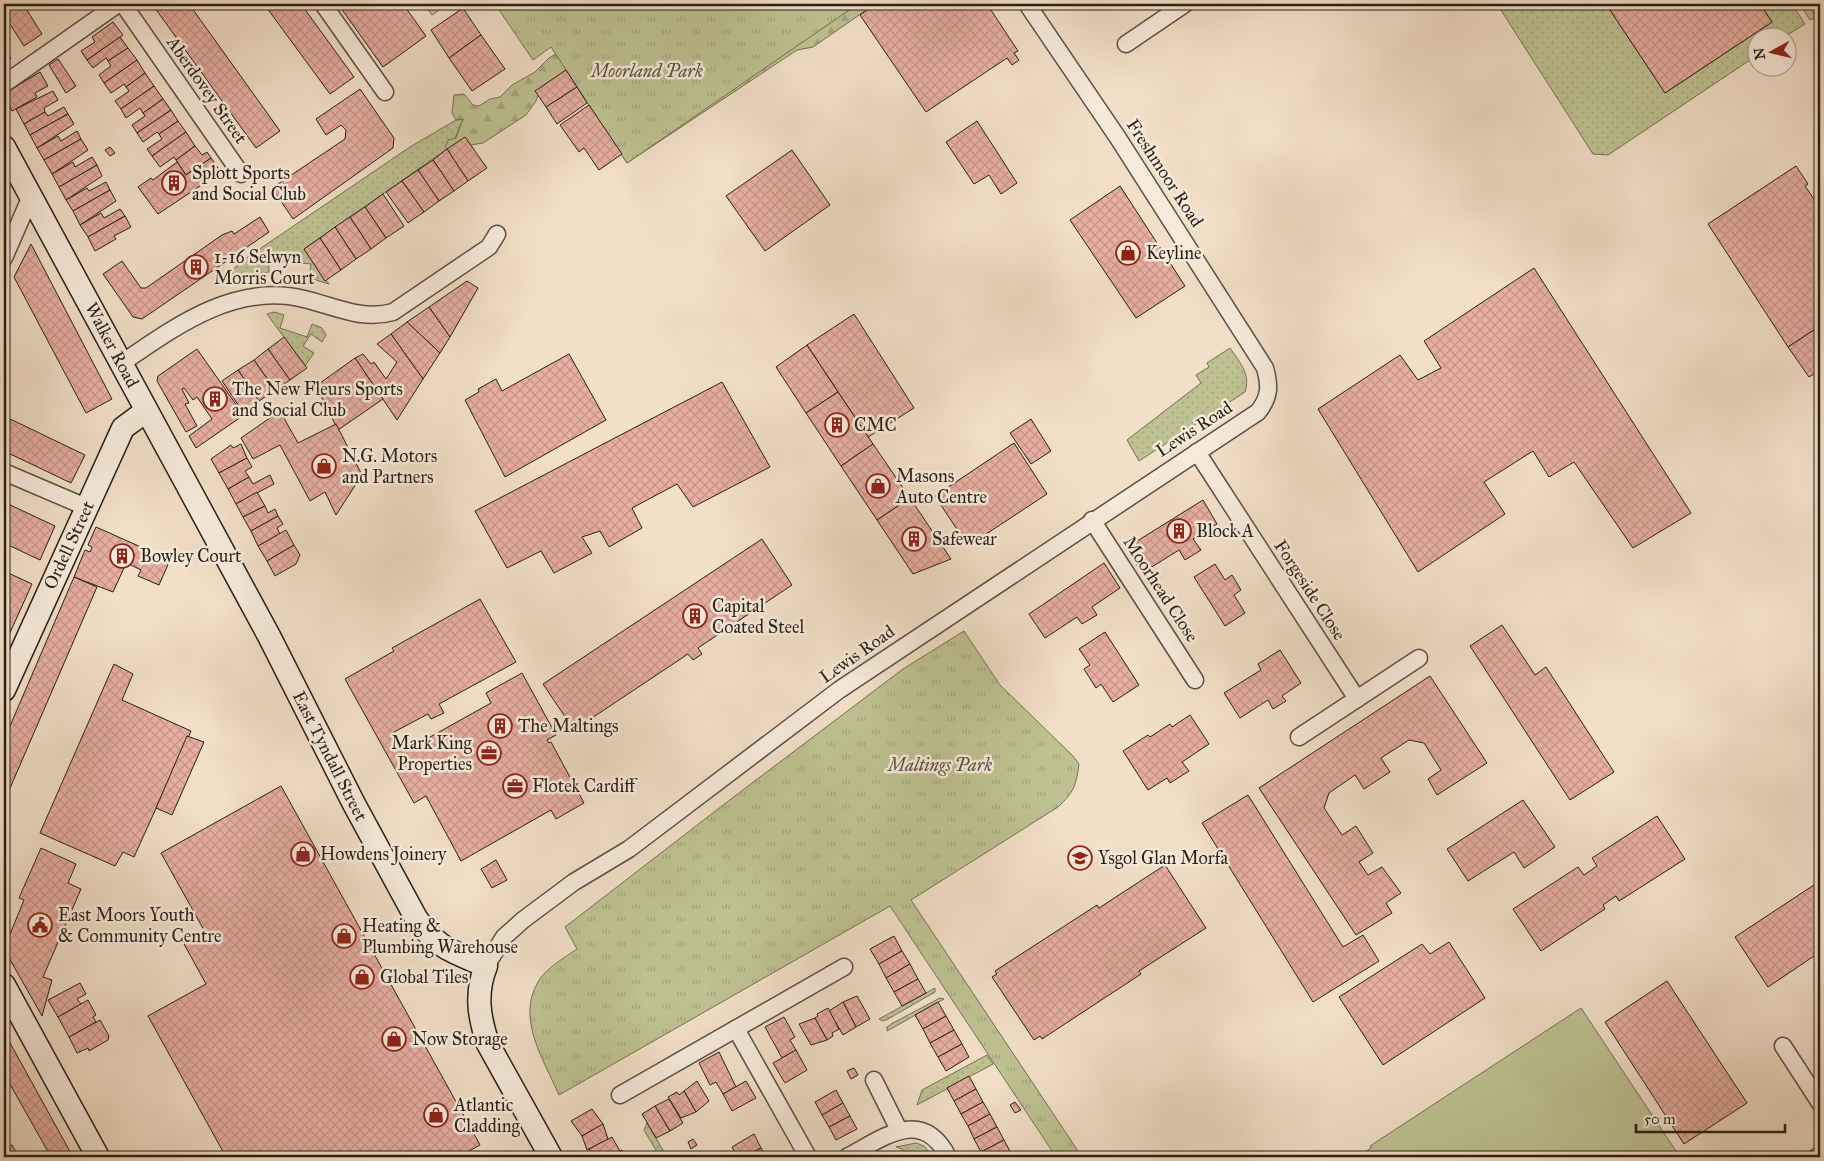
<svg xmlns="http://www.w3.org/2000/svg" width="1824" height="1161" viewBox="0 0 1824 1161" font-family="'IM FELL Great Primer',serif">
<defs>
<pattern id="grass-dots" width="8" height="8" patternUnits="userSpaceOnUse" patternTransform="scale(1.25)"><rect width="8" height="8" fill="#bec192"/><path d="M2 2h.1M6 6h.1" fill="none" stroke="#a3a57d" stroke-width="1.8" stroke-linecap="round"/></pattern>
<pattern id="forest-firs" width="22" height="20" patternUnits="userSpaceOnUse" patternTransform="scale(1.25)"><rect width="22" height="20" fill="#bec192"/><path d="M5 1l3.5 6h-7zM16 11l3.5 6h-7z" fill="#a3a57d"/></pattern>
<pattern id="park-tufts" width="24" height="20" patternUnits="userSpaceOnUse" patternTransform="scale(1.25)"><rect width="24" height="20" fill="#bec192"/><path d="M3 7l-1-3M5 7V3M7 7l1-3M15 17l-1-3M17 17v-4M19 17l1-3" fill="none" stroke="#a3a57d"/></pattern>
<pattern id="building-cross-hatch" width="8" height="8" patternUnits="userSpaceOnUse" patternTransform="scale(1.25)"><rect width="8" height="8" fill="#e7aea1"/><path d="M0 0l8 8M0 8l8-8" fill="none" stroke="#c6958a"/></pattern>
</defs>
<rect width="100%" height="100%" fill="#f1dfc7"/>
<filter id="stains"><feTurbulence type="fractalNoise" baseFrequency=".004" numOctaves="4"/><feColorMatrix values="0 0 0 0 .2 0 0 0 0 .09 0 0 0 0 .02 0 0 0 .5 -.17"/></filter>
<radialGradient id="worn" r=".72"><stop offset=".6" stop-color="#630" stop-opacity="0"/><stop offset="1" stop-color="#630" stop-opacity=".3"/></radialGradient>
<!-- grass -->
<g fill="url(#grass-dots)" stroke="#747054">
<path d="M1497 4H1606L1665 93 1772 22 1760 4H1792L1805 24 1784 37 1756 38V56L1608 155 1593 154Z"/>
<path d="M1800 4H1820V15L1810 20Z"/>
<path d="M463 119 455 138 447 149 304 249 329 284 309 278 311 264 269 260V272L232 278 233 270 239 263 410 147 456 120Z"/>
<path d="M274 312 284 315 280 328 307 337 312 324 322 328 326 335 322 342 311 334 303 346 314 353 305 366 267 314Z"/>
<path d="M1230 348C1240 363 1251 374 1245 392L1139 461 1127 440 1201 383 1196 375 1209 367 1207 363Z"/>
<path d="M935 988V992L888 1019 883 1021 879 1019Z"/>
<path d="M940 998 944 999 887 1031V1027L891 1024Z"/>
<path d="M987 1055 993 1064 917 1105 922 1090Z"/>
<path d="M647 1123 667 1157H660L644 1130Z"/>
<path d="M916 1143 924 1146 932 1155 907 1157 902 1149 896 1147Z"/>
</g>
<!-- forest -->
<path fill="url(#forest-firs)" stroke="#747054" d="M641 4H875L813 47 797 50 627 163 566 70 541 87 536 101 526 115 483 143 447 149 445 147 448 140 456 138 463 119 456 120 452 113 454 95 464 94 473 105 479 106 490 99 500 97 512 85 535 72 549 58Z"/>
<!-- park -->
<g fill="url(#park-tufts)" stroke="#747054">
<path d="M424 4H448L432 15Z"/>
<path d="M495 4H858L627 163 551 47 533 60Z"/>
<path d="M964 631 1000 685 1073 756 1079 764C1076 786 1074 792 1058 807L911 900 1082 1157H1056L890 906 559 1095C544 1060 516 1019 538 982 546 968 564 958 577 949L565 927 731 799 903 669Z"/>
</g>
<!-- pitch -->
<path fill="#bec192" stroke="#747054" d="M1581 1008 1680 1157H1357L1371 1148 1370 1146Z"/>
<!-- building -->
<g fill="url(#building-cross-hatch)" stroke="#291f17">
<path d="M4 4H23L42 34 24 46 4 15Z"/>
<path d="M152 4H189L280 131 256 148Z"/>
<path d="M264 4H301L354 77 330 94Z"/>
<path d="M338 4H403L426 36 383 67Z"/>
<path d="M876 4H987L1018 51 1014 53 1019 60 1012 65 1007 58 926 112 860 15Z"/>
<path d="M1094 4H1107L1098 10Z"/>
<path d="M1606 4H1760L1772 22 1665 93Z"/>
<path d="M463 8 481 35 449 58 431 30Z"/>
<path d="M113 22 123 35 87 60 81 51 95 42 92 37Z"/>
<path d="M481 35 505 69 472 91 449 58Z"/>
<path d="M120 37 128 48 108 61 106 58 93 68 87 60Z"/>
<path d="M128 48 137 60 104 83 99 75 111 66 108 61Z"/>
<path d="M4 53 11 58 4 64Z"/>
<path d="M58 59 76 86 66 93 49 65Z"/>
<path d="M137 60 145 73 126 87 124 84 111 93 104 83Z"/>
<path d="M566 70 577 87 546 107 535 91Z"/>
<path d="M40 72 48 86 35 93 37 97 12 111 4 94Z"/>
<path d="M145 73 154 86 121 109 115 101 129 91 126 87Z"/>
<path d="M154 86 163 99 143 113 140 108 126 118 121 109Z"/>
<path d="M577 87 587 103 557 124 546 107Z"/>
<path d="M360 89 394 138 393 148 293 219 272 188 345 139 346 130 341 125 326 135 316 119Z"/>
<path d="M53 91 58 100 44 108 45 112 24 124 16 109Z"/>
<path d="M163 99 171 110 137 133 132 125 145 116 143 113Z"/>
<path d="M589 105 622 154 599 170 584 148 579 152 560 125Z"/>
<path d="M64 107 68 114 30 135 24 124 45 112 48 116Z"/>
<path d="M171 110 178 121 159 134 157 132 143 142 137 133Z"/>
<path d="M68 114 74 124 37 148 30 135Z"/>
<path d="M178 121 186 132 152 156 147 149 162 139 159 134Z"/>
<path d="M977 121 1017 183 1001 194 989 175 974 184 946 142Z"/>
<path d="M77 131 81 139 44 160 37 148 58 136 61 141Z"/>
<path d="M186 132 195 146 176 160 174 157 160 167 152 156Z"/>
<path d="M465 137 487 168 468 181 447 149Z"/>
<path d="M81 139 88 150 52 174 44 160Z"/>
<path d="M195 146 202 155 207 152 211 158 186 175 176 160Z"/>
<path d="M110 147 115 153 110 156 105 150Z"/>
<path d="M447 149 468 181 454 191 433 160Z"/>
<path d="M792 150 830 205 765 251 726 196Z"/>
<path d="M92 157 97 165 59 187 52 174 73 162 75 167Z"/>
<path d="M211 158 221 172 158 214 138 187 151 178 153 180 177 162 186 175Z"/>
<path d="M433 160 454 191 439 201 418 170Z"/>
<path d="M97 165 102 176 66 200 59 187Z"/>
<path d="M1796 166 1808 184 1805 186 1820 208V326L1788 347 1708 224Z"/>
<path d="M418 170 439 201 424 212 402 181Z"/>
<path d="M402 181 424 212 408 223 386 192Z"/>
<path d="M106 182 110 190 73 211 66 200 87 188 89 191Z"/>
<path d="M1120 186 1185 286 1136 318 1070 220Z"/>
<path d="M110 190 116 201 80 225 73 211Z"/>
<path d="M383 194 404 226 386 238 365 207Z"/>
<path d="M365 207 386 238 371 249 350 217Z"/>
<path d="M120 209 125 216 88 237 80 225 101 213 104 218Z"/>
<path d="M125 216 131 227 114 236 116 239 95 251 88 237Z"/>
<path d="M260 217 269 232 142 319 133 317 103 274 122 261 141 288H146L222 235 232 231 234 234Z"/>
<path d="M350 217 371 249 356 259 335 227Z"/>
<path d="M335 227 356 259 341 270 320 238Z"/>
<path d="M320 238 341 270 325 281 304 249Z"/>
<path d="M31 244 112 399 86 413 14 277Z"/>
<path d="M1534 268 1691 513 1633 548 1574 462 1549 477 1533 451 1484 482 1505 514 1418 572 1318 409 1400 355 1418 380 1441 368 1424 341Z"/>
<path d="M467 281 478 288 450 337 429 307Z"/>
<path d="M429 307 450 337 440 353 407 322Z"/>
<path d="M854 314 914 408 868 437 807 345Z"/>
<path d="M407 322 440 353 423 379 391 334Z"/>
<path d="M1820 326V370L1809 377 1788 347Z"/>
<path d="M391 334 423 379 397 420 355 358 363 354 371 364 374 362 386 379 397 362 377 344Z"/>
<path d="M284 337 307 368 290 380 268 349Z"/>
<path d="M807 345 838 392 806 413 776 367Z"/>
<path d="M197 349 242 413 241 417 196 448 189 436 212 419 197 397 193 400 184 388 182 389 189 403 185 404 197 426 186 432 157 381 158 376Z"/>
<path d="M268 349 290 380 275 390 254 360Z"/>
<path d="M569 354 606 420 505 477 465 400 479 392 478 389 496 379 502 391Z"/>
<path d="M355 358 383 399 338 430 316 386Z"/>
<path d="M254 360 275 390 259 401 238 370Z"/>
<path d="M238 370 259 401 243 412 222 381Z"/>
<path d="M722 382 770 467 693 507 677 484 632 508 642 528 609 547 600 531 582 537 592 553 554 573 541 551 507 568 475 511Z"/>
<path d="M838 392 873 444 841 466 806 413Z"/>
<path d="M280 411 298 443 336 424 362 475 336 515 325 492 310 501 280 445 253 459 241 438Z"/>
<path d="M4 416 85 455 71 483 4 451Z"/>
<path d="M1031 419 1051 451 1031 464 1010 433Z"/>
<path d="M1014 443 1047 494 968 546 935 496Z"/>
<path d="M241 444 247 458 219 473 211 459 231 445 233 448Z"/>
<path d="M873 444 910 498 877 520 841 466Z"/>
<path d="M247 458 252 467 245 471 249 477 228 489 219 473Z"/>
<path d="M270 475 274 484 236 504 228 489 249 477 253 484Z"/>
<path d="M257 492 265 506 243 517 236 504Z"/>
<path d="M910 498 951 559 913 574 877 520Z"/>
<path d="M1203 500 1217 524 1193 539 1201 550 1185 560 1179 550 1142 573 1126 548Z"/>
<path d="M4 502 55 526 40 560 4 543Z"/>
<path d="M265 506 268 513 275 509 278 516 251 531 243 517Z"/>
<path d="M278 516 283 524 277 528 280 534 258 546 251 531Z"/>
<path d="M96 527 170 560 159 585 138 576 141 570 123 561 120 566 124 568 113 592 74 577 85 550 90 552 92 547 88 545Z"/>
<path d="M286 530 294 545 267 561 258 546Z"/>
<path d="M762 539 792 585 698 648 702 654 693 660 688 654 574 730 543 684Z"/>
<path d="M294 545 300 555 296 564 275 576 267 561Z"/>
<path d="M1104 563 1120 588 1092 607 1097 615 1082 624 1077 617 1045 638 1029 614Z"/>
<path d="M1215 564 1225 580 1232 575 1241 590 1234 595 1245 613 1225 626 1194 577Z"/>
<path d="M4 571 32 584 4 646Z"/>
<path d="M74 577 97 587 4 802V740Z"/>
<path d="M480 599 516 662 439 704 444 713 431 719 428 714 394 732 405 751 491 703 486 693 522 673 556 735 547 740 549 743 551 742 584 803 556 819 551 810 461 861 426 796 414 803 345 679 394 651 392 648Z"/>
<path d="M1502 625 1535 675 1546 667 1614 772 1570 800 1470 646Z"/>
<path d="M1105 632 1139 685 1113 702 1101 684 1096 688 1084 669 1090 665 1079 649Z"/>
<path d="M1280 650 1301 683 1282 696 1286 701 1273 709 1268 700 1240 718 1224 693 1261 670 1258 664Z"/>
<path d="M114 664 133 674 122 700 191 731 134 857 123 852 115 866 40 833Z"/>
<path d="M1430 676 1487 763 1437 795 1428 779 1441 770 1424 743 1409 740 1381 758 1390 772 1364 789 1355 775 1329 793 1324 808 1342 835 1356 826 1373 853 1359 862 1368 875 1382 867 1401 893 1386 903 1392 913 1356 935 1259 788Z"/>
<path d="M1190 715 1209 744 1182 762 1189 771 1170 783 1167 778 1148 790 1123 751 1148 735 1150 737 1170 724 1172 727Z"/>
<path d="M187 736 204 742 172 815 156 808Z"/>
<path d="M281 786 480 1145 458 1157H226L148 1016 206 984 184 944 205 932 161 853Z"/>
<path d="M1248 795 1343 947 1363 935 1379 961 1313 1002 1202 823Z"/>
<path d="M1523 800 1555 847 1524 868 1514 852 1468 881 1447 849Z"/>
<path d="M1657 816 1685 859 1619 901 1616 896 1603 905 1605 909 1541 951 1513 909 1578 867 1584 875 1597 866 1592 858Z"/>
<path d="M41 848 76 864 68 883 81 889 43 977 52 980 42 1016 4 949 24 900 19 898Z"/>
<path d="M496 860 507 880 492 888 481 869Z"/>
<path d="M1165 865 1206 928 1139 971 1141 974 1042 1039 1040 1036 1034 1040 992 977 997 974 995 971 1097 905 1099 908Z"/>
<path d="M1820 881V952L1768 987 1735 937Z"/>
<path d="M4 904 10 907 4 921Z"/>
<path d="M894 936 902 951 879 964 870 949Z"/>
<path d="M1449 942 1485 998 1383 1065 1339 997 1422 944 1430 954Z"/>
<path d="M902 951 910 964 886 978 879 964Z"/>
<path d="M910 964 918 979 894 992 886 978Z"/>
<path d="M918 979 926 993 902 1006 894 992Z"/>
<path d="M1667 981 1747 1103 1684 1144 1605 1022Z"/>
<path d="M80 983 86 994 77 999 81 1004 58 1017 48 1000Z"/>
<path d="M857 996 870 1019 856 1027 843 1002Z"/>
<path d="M88 1000 96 1015 93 1017 96 1022 69 1037 58 1017Z"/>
<path d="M843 1002 856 1027 843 1035 829 1011Z"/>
<path d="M938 1002 946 1016 923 1029 915 1015Z"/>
<path d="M828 1008 839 1029 832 1033 833 1036 827 1040 815 1018 818 1016 817 1014Z"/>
<path d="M946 1016 954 1030 930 1043 923 1029Z"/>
<path d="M784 1017 795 1037 790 1040 796 1050 782 1058 765 1027Z"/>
<path d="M815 1018 827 1040 811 1045 799 1024Z"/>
<path d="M100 1020 109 1036 108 1040 89 1051 88 1048 77 1053 69 1037Z"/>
<path d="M954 1030 962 1044 938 1057 930 1043Z"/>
<path d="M4 1032 73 1157H51L6 1077 4 1078Z"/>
<path d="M962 1044 969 1057 946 1071 938 1057Z"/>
<path d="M796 1050 807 1070 785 1083 773 1063Z"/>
<path d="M719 1052 736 1087 723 1094 716 1082 710 1085 699 1063Z"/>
<path d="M854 1068 858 1075 851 1079 847 1071Z"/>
<path d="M969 1076 976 1089 954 1101 947 1088Z"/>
<path d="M697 1081 709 1101 696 1112 684 1091Z"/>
<path d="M746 1081 756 1098 732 1111 723 1094Z"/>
<path d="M976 1089 983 1102 961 1114 954 1101Z"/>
<path d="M836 1090 843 1103 822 1115 815 1102Z"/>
<path d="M684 1091 696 1112 681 1118 668 1097 677 1092 679 1095Z"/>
<path d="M669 1099 683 1123 670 1131 655 1106Z"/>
<path d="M983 1102 990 1114 968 1126 961 1114Z"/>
<path d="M1015 1102 1021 1110 1015 1113 1010 1105Z"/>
<path d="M843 1103 850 1116 829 1127 822 1115Z"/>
<path d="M655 1106 670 1131 656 1138 642 1114Z"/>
<path d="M592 1109 603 1124 582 1136 571 1121Z"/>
<path d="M990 1114 997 1127 974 1139 968 1126Z"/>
<path d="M850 1116 857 1129 836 1140 829 1127Z"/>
<path d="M603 1124 608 1139 587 1150 582 1136Z"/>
<path d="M997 1127 1004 1140 981 1152 974 1139Z"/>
<path d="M754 1134 761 1148 744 1157H738L732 1147Z"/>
<path d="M612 1137 620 1151 609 1157H594L589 1149Z"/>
<path d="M693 1139 697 1145 691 1149 688 1142Z"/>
<path d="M1004 1140 1011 1153 1002 1157H984L981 1152Z"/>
<path d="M1820 1144V1157H1801Z"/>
<path d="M12 1145 19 1157H4V1149Z"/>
<path d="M761 1148 767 1157H744Z"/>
<path d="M622 1150 627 1157H609L620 1151Z"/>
<path d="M1011 1153 1013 1157H1002Z"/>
</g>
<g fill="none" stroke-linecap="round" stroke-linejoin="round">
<!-- street casing -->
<g stroke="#5b4f43" stroke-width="19">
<g id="street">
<path d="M123 4 241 174"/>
<path d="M323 4 385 92"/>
<path d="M1126 44 1185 4"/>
<path d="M4 84 118 4"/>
<path d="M4 258 31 196"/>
<path d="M122 363C176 326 236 282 304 299 334 306 362 321 393 312L489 247 497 234"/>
<path d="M1197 452 1357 699"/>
<path d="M4 472 86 507"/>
<path d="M1092 520 1195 680"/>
<path d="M1299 737 1419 658"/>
<path d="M486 966 504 937 523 920 574 882 629 849 839 690 1258 412C1270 397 1270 386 1265 368L1118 138 1027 4"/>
<path d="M736 1029 808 1157"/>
<path d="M1783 1046 1820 1103"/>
<path d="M874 1080 899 1130"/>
<path d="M620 1095 844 967"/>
<path d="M847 1157C883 1138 922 1106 948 1157"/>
</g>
</g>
<!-- secondary casing -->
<g stroke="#291f17" stroke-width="25">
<g id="secondary">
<path d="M4 147 269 636 354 804 416 918C437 949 454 952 486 966 475 993 479 1017 488 1044L551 1157"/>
<path d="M4 690 123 428 146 411"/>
<path d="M4 985 98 1157"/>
</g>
</g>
<!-- street -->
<use href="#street" stroke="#f6eadb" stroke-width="16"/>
<!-- secondary -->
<use href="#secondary" stroke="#f6eadb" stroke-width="22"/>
</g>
<!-- icons -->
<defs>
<g id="building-ring" transform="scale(1.25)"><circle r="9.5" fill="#f6eadb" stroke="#8f2418" stroke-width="1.5"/><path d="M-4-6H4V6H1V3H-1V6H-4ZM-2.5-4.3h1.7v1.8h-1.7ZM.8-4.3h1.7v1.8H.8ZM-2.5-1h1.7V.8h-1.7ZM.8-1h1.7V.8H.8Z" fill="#8f2418"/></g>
<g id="shop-ring" transform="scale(1.25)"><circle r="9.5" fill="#f6eadb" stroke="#8f2418" stroke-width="1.5"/><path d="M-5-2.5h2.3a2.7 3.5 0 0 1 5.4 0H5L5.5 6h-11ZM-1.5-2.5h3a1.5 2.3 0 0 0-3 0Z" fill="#8f2418"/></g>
<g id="office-ring" transform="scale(1.25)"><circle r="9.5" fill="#f6eadb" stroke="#8f2418" stroke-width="1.5"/><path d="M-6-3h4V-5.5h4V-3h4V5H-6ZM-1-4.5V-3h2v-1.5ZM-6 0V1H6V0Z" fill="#8f2418"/></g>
<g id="school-ring" transform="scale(1.25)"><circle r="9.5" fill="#f6eadb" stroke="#8f2418" stroke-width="1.5"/><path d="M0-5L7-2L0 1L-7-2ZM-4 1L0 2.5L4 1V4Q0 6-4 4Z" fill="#8f2418"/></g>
<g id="civic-ring" transform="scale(1.25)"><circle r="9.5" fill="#f6eadb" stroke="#8f2418" stroke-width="1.5"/><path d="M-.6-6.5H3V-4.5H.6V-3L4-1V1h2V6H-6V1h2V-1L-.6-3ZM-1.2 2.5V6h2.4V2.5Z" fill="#8f2418"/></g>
</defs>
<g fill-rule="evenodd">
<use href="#building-ring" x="174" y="183"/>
<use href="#shop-ring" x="1128" y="253"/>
<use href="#building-ring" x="196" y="267"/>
<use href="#building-ring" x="215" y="399"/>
<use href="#building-ring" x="837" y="425"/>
<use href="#shop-ring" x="324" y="466"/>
<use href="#shop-ring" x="878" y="486"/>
<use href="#building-ring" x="1179" y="531"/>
<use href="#building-ring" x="914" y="539"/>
<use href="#building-ring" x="122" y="556"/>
<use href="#building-ring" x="695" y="616"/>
<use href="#building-ring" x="500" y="726"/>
<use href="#office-ring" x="489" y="753"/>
<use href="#office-ring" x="515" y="786"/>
<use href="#shop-ring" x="303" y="854"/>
<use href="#school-ring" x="1080" y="858"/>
<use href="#civic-ring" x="40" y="925"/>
<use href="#shop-ring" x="344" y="936"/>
<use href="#shop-ring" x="362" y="977"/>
<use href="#shop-ring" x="394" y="1039"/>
<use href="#shop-ring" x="436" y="1115"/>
</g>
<g text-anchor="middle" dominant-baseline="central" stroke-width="5" stroke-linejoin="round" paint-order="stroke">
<!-- park labels -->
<g font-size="18" font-style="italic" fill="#56503c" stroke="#f6eadb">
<text x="647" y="71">Moorland Park</text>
<text x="940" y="765">Maltings Park</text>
</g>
<!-- street labels -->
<g font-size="18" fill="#291f17" stroke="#f6eadb">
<text transform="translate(207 90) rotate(55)">Aberdovey Street</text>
<text transform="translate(1165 173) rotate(57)">Freshmoor Road</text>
<text transform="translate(112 345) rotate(62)">Walker Road</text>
<text transform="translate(1194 429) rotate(-33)">Lewis Road</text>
<text transform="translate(69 545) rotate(-65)">Ordell Street</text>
<text transform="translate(1161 589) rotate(57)">Moorhead Close</text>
<text transform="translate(1310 590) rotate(57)">Forgeside Close</text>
<text transform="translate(857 654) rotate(-35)">Lewis Road</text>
<text transform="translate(330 756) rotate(63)">East Tyndall Street</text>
</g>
<!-- poi labels -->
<g font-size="18" fill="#291f17" stroke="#f6eadb" text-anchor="start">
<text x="192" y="173">Splott Sports<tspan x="192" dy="21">and Social Club</tspan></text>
<text x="1146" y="253">Keyline</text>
<text x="214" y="257">1-16 Selwyn<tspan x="214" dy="21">Morris Court</tspan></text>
<text x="232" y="389">The New Fleurs Sports<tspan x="232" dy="21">and Social Club</tspan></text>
<text x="854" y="425">CMC</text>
<text x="342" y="456">N.G. Motors<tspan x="342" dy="21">and Partners</tspan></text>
<text x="896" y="476">Masons<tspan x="896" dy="21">Auto Centre</tspan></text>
<text x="1196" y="531">Block A</text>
<text x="932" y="539">Safewear</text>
<text x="140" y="556">Bowley Court</text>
<text x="712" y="606">Capital<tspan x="712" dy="21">Coated Steel</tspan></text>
<text x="518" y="726">The Maltings</text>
<text x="472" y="743" text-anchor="end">Mark King<tspan x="472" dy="21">Properties</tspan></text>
<text x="532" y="786">Flotek Cardiff</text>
<text x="320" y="854">Howdens Joinery</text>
<text x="1098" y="858">Ysgol Glan Morfa</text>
<text x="58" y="915">East Moors Youth<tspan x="58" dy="21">&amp; Community Centre</tspan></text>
<text x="362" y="926">Heating &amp;<tspan x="362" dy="21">Plumbing Warehouse</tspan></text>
<text x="380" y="977">Global Tiles</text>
<text x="412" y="1039">Now Storage</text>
<text x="454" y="1105">Atlantic<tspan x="454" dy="21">Cladding</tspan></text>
</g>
</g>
<!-- margin -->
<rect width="1824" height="1161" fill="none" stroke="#f1dfc7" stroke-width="20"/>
<rect x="5" y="5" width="1814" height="1151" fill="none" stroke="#291f17" stroke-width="2.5"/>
<rect x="10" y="10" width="1804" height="1141" fill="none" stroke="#291f17"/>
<!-- north arrow -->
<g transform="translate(1772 52) rotate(262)"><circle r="24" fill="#f6eadb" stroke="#a4998d"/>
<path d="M0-4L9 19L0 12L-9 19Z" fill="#8f2418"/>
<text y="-8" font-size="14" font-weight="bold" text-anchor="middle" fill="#291f17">N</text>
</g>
<!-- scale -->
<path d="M1636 1124v8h149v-8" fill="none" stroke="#291f17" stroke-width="2.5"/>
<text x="1644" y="1124" font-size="15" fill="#291f17" stroke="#f6eadb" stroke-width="4" paint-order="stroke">50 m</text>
<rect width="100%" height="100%" filter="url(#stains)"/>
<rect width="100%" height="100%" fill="url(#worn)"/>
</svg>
